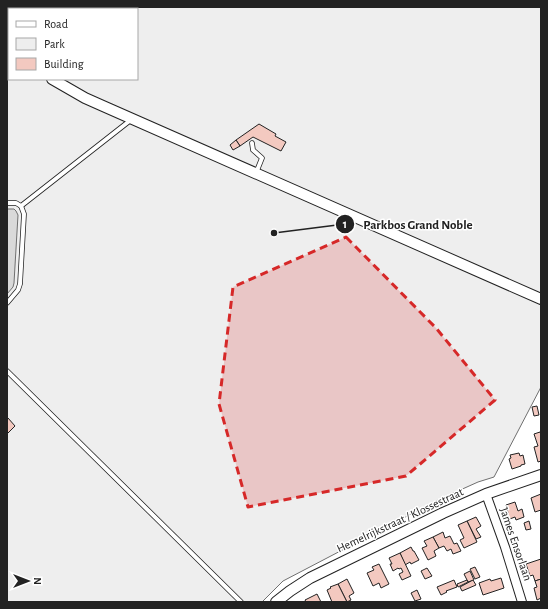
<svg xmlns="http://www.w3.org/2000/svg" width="548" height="609" viewBox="0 0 548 609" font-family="'Alegreya Sans',sans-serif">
<rect width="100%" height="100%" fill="#fff"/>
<!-- green -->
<path fill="#eee" stroke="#6f6f6f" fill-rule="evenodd" d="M7 7H541V387L494 477 478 482 438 500 283 581 262 602H7ZM9 9H137V79H9Z"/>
<!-- water -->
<path fill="#d9d9d9" stroke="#6f6f6f" d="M7 209H14L16 211 18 215 14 283 13 287 7 294Z"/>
<!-- building -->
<g fill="#f3c9c0" stroke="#222">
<path d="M259 124 276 134 275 136 286 142 281 151 253 137 240 146 236 140Z"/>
<path d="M236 140 240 146 233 150 230 145Z"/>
<path d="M537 406 539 415 534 416 532 407Z"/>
<path d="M8 418 15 426 7 434V419Z"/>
<path d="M540 432 541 435V461L538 462 534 447 538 446 534 434Z"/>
<path d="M519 453 520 456 523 455 525 464 521 465V466L512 469 509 459 511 458 510 455Z"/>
<path d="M541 494V510L535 512 531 498Z"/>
<path d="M515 502 518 511 522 509 524 517 516 520 515 517 507 520 505 514 508 513 506 505Z"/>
<path d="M476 517 481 526 476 529 481 537 476 539 467 521Z"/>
<path d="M467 521 477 542 464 548 460 540 464 538 458 525Z"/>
<path d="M529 521 531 529 526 530 524 523Z"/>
<path d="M443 532 445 538 450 536 454 544 457 543 461 551 453 554 451 549 447 551 444 546 439 548 433 537Z"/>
<path d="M433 537 439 548 434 551 436 556 428 560 422 548 427 546 424 541Z"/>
<path d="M411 547 413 551H414L419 560 411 564 410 562 405 565 400 553Z"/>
<path d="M400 553 411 576 402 580 399 574 403 572 401 568 399 569 398 568 393 571 390 564H392L389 558Z"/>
<path d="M541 559V579L535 581 533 575 530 576 526 564Z"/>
<path d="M379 564 389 584 381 588 379 583 373 586 367 573 374 570 372 567Z"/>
<path d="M475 567 480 577 475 579 470 569Z"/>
<path d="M427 568 432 576 425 579 421 571Z"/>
<path d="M470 571 474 580 468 582 464 574Z"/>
<path d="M501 578 504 588 483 595 479 583 490 579 491 581Z"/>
<path d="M347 579 354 593 349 596 351 600 347 602 338 584Z"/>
<path d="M541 579V598L537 600 534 588 537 587 535 581Z"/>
<path d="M454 580 457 587 446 591 447 592 441 595 437 587Z"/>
<path d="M467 580 468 582 458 587 457 584Z"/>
<path d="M473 580 476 585 462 591 460 587Z"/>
<path d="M338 584 347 602H332L327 590 331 588 330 587Z"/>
<path d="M417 590 421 599 415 601 411 593Z"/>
<path d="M317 594 321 602H306L305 600Z"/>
</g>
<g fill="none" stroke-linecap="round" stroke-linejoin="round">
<!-- service casing -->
<g stroke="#222" stroke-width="5.5">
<g id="service">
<path d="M252 143 253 150 262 158 256 173"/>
<path d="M7 203H16L21 206 132 119"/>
<path d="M7 303 18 290 20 284 24 214 21 206"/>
<path d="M7 371 241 602"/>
</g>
</g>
<!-- minor casing -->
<g stroke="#222" stroke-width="10">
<path id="minor" d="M486 494 505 547 522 602"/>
</g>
<!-- tertiary casing -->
<g stroke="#222" stroke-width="12">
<g id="tertiary">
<path d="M7 50 9 51"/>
<path d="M52 79 85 98 103 106 541 299"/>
<path d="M276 602 290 591 310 578 443 513 486 494 541 475"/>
</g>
</g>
<!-- service -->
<use href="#service" stroke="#fff" stroke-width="4"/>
<!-- minor -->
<use href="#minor" stroke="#fff" stroke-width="8"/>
<!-- tertiary -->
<use href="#tertiary" stroke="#fff" stroke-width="10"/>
</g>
<!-- marked area -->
<path fill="#d62828" fill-opacity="0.2" stroke="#d62828" stroke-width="3" stroke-dasharray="8 5" stroke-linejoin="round" d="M346 237 436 328 495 400 406 476 248 507 219 404 233 287Z"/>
<g text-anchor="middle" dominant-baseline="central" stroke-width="3" stroke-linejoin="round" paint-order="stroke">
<!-- street labels -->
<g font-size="12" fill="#222" stroke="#fff">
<text transform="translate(400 520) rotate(-25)">Hemelrijkstraat / Klossestraat</text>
<text transform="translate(516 544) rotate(71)">James Ensorlaan</text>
</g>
</g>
<!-- callouts -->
<path fill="none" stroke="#222" stroke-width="1.5" d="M274 233L345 224"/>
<g fill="#222" stroke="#fff" stroke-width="1.5">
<circle cx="274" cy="233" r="4"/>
<circle cx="345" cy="224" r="10"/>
</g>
<g font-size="12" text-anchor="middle" font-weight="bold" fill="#fff">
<text x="345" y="228">1</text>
</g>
<g font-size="13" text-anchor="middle" font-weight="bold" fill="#222" stroke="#fff" stroke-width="3" stroke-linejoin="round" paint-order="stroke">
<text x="418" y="229">Parkbos Grand Noble</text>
</g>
<!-- border -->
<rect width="548" height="609" fill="none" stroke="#222222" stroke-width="16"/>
<!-- legend -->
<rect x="8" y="8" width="130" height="72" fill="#ffffff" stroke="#a7a7a7"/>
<rect x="16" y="21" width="20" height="6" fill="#ffffff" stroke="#a7a7a7"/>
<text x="44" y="28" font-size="12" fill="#222222">Road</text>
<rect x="16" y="38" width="20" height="12" fill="#eeeeee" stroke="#a7a7a7"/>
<text x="44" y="48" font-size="12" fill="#222222">Park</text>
<rect x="16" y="58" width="20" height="12" fill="#f3c9c0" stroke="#a7a7a7"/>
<text x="44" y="68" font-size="12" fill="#222222">Building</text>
<!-- north arrow -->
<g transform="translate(28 581) rotate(90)" stroke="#ffffff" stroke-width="3" paint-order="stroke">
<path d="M0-3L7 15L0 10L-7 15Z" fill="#222222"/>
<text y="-6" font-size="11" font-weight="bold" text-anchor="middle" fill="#222222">N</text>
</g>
</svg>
